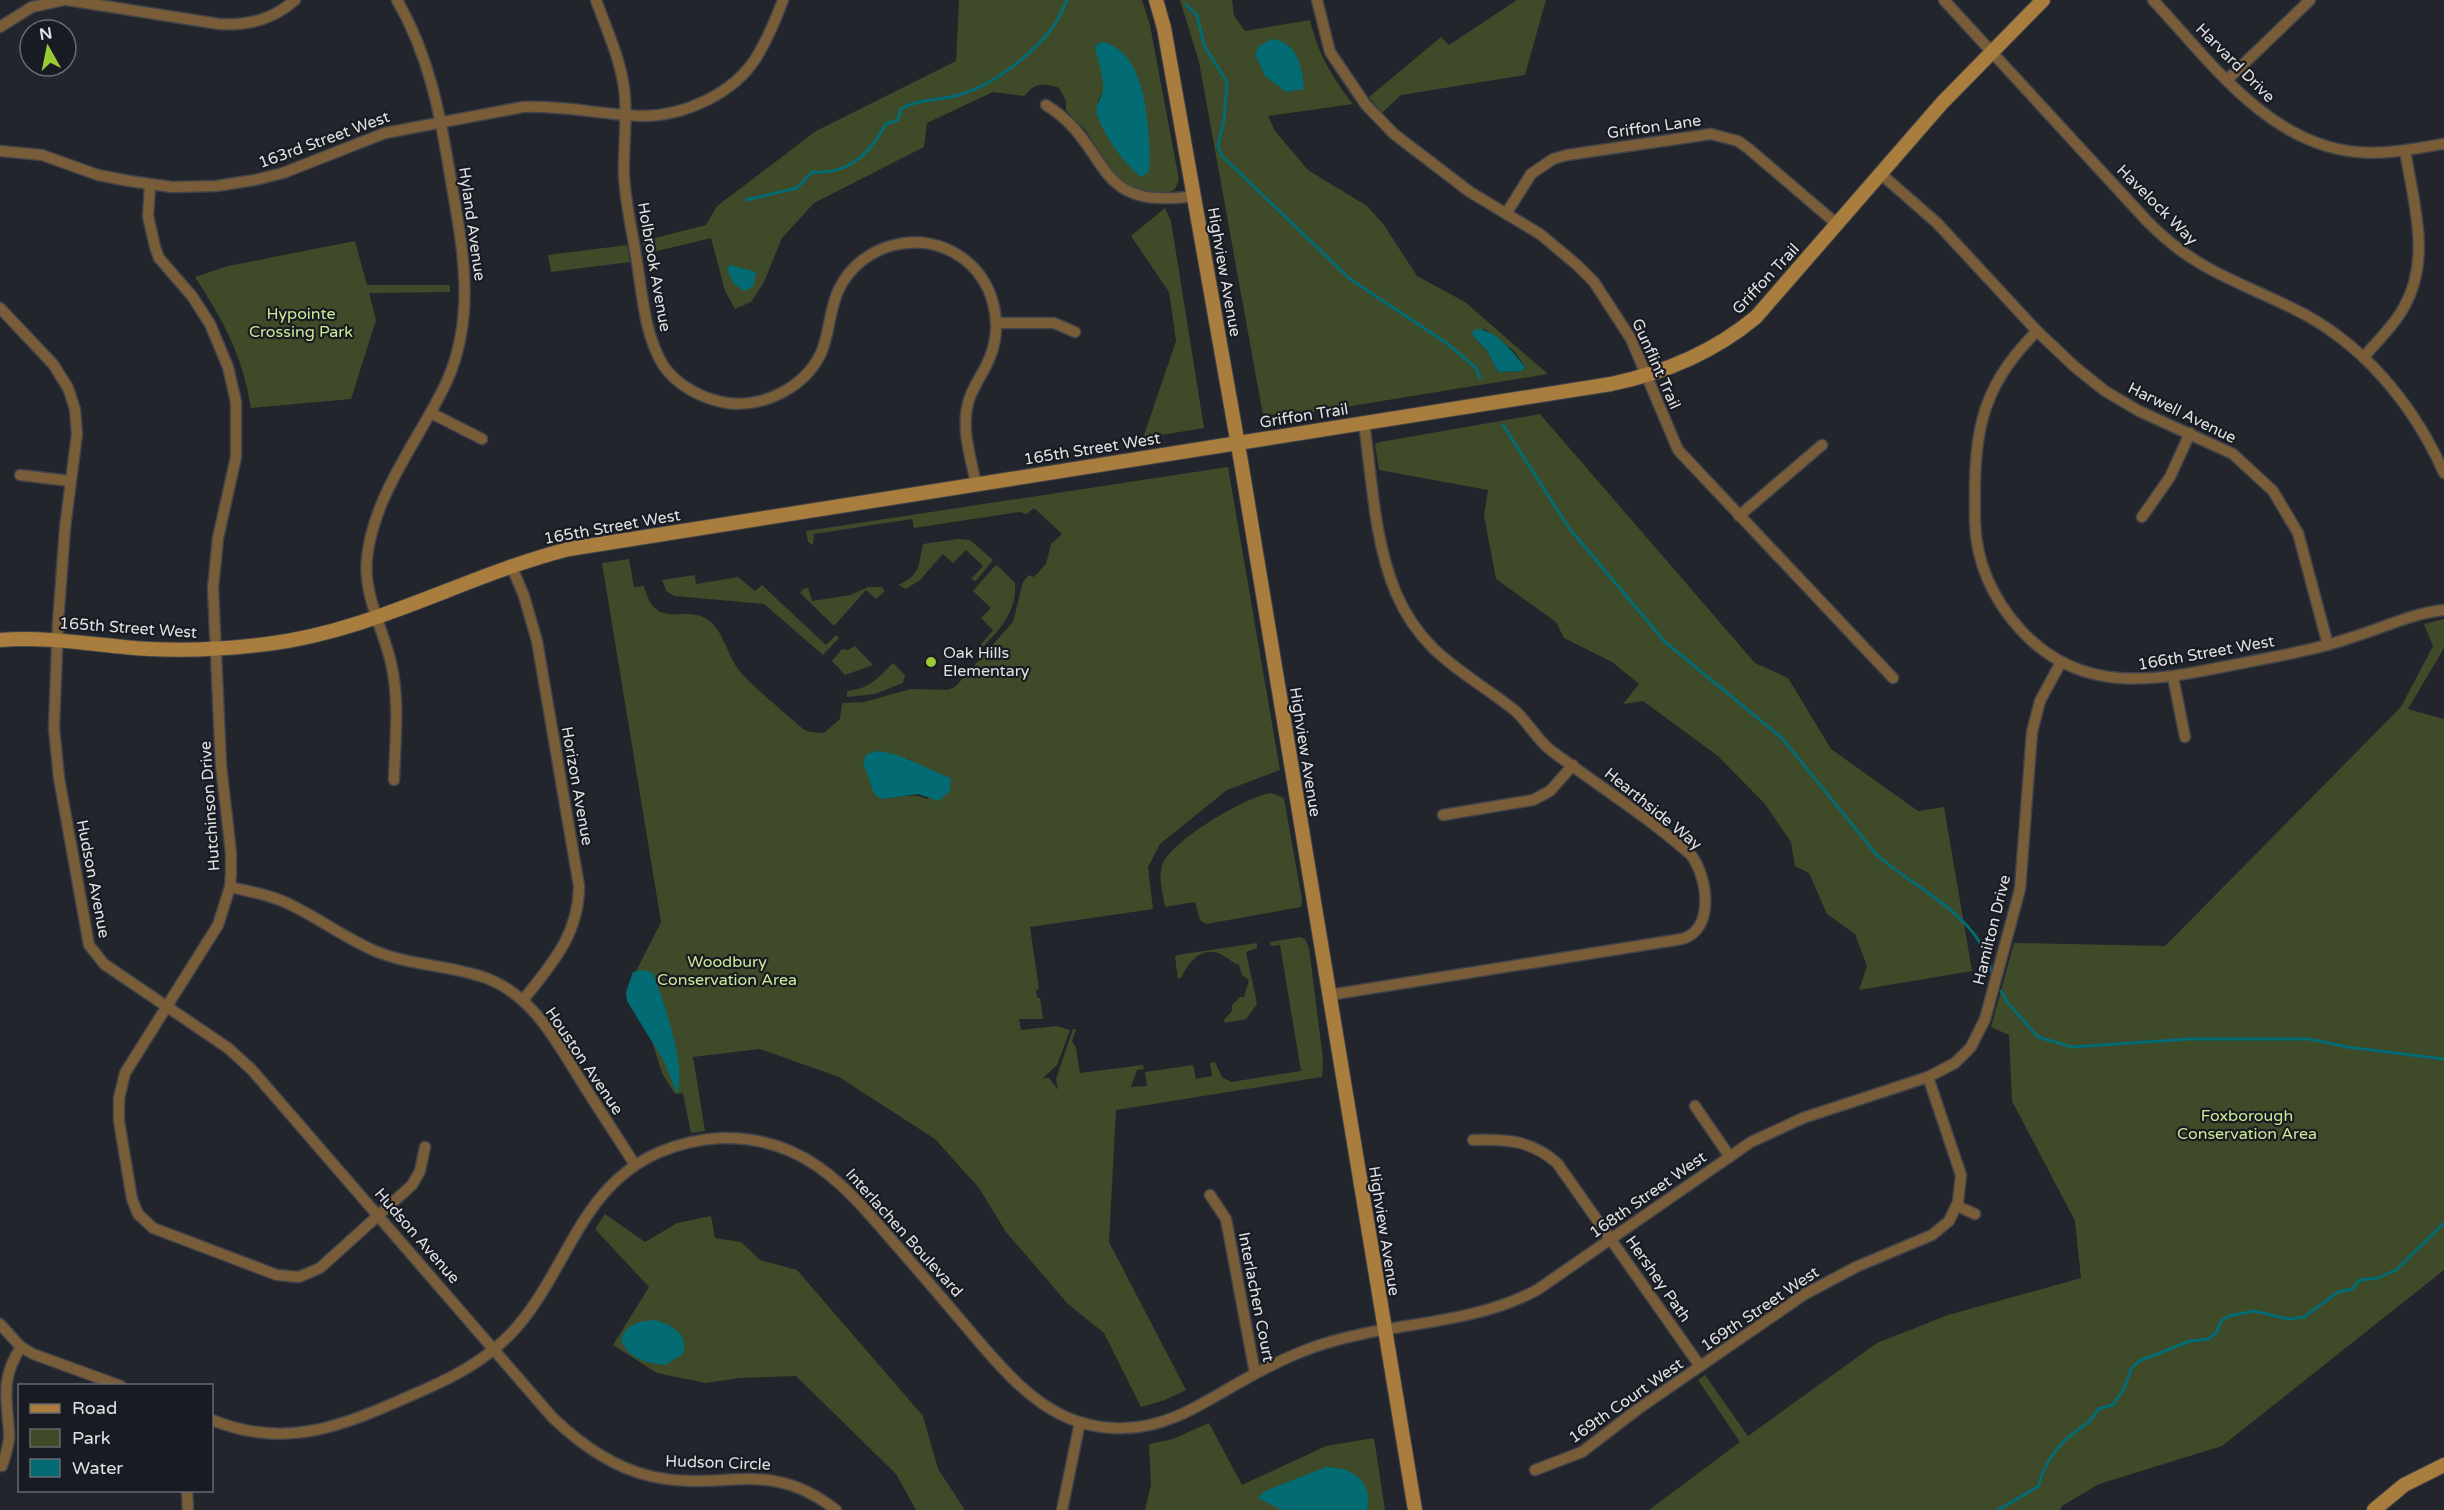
<svg xmlns="http://www.w3.org/2000/svg" width="2444" height="1510" viewBox="0 0 2444 1510" font-family="'Varela Round',sans-serif">
<rect width="100%" height="100%" fill="#22252b"/>
<!-- green -->
<g fill="#3f4a29" fill-rule="evenodd">
<path d="M959 0H1142L1150 25 1179 180 1175 189C1169 194 1161 193 1153 193 1115 189 1104 158 1086 131 1080 124 1072 118 1066 110V101L1059 88C1045 82 1033 83 1025 96L993 92 927 123 924 147 814 203 782 238 764 282 751 302 735 309 725 291 711 238 645 254 643 241 706 225 717 206 816 131 956 61ZM1131 65 1143 93 1097 103 1104 90Z"/>
<path d="M1180 0H1232L1234 16 1245 31 1310 20C1318 54 1332 77 1353 104L1268 116 1275 131 1308 170 1367 206 1384 225 1417 276 1465 302 1548 374 1308 413 1263 415 1199 62ZM1485 329 1514 351 1525 367 1522 371 1498 372 1488 352 1472 335Z"/>
<path d="M1517 0H1546L1525 75 1401 95 1382 113 1369 97 1441 37 1449 45Z"/>
<path d="M1165 208 1171 221 1204 428 1143 438 1176 341 1169 292 1131 236Z"/>
<path d="M355 241 367 285H450V292L369 293 376 320 351 399 251 408C242 354 224 322 195 277L228 266Z"/>
<path d="M627 245 630 262 551 272 548 255Z"/>
<path d="M1540 414 1755 663 1788 678 1831 749 1918 811 1944 807 1972 971 1859 990 1867 966 1855 934 1827 914 1809 873 1795 866 1791 842 1765 804 1718 756 1643 701 1623 704 1639 684 1612 662 1564 638 1556 622 1496 579 1484 515 1488 490 1379 470 1375 444 1380 442Z"/>
<path d="M1228 467 1280 770 1227 790 1160 844 1148 867 1153 909 1030 927 1039 989 1036 990 1037 998H1040L1043 1019H1019L1021 1030 1056 1026 1070 1030 1057 1065 1043 1078H1049L1058 1090 1056 1079 1073 1029H1076L1072 1041 1076 1048 1080 1073 1143 1065 1144 1069 1137 1070 1131 1087 1147 1086 1145 1072 1193 1065 1196 1079 1212 1076 1210 1063 1215 1062 1222 1077 1231 1082 1301 1071 1280 945 1271 946 1270 942 1300 937 1305 939 1309 948 1323 1059 1322 1077 1116 1110 1109 1242 1186 1390 1165 1400 1141 1407 1104 1333 1068 1304 1006 1232 979 1188 935 1139 839 1077 760 1049 693 1057 705 1131 691 1133 683 1093 675 1094 662 1073 632 979 661 922 602 563 629 559 634 587 644 586C656 632 681 604 707 619 721 627 727 652 736 666 747 683 786 713 803 729L810 732 824 733 840 719 842 703 864 702 911 689 947 690 955 687 1013 622 1023 582 1029 575 1034 577 1046 564 1051 544 1062 534 1034 508 1027 514 1020 512 914 528 912 519 814 534 813 545 808 542 806 531ZM909 759 919 766 951 778 927 799C909 789 889 804 874 794L872 781Z"/>
<path d="M958 539 970 540 993 560 976 581 971 579 983 566 966 550 953 563 943 554 920 580 906 589 898 585C922 574 918 565 923 544Z"/>
<path d="M995 566H998L1015 583C1017 613 999 630 980 650L978 648 993 630 981 618 991 608 973 591Z"/>
<path d="M695 575 696 584 738 577 755 591 762 585 826 645 836 635 839 638 823 655 764 604 675 596 667 592 662 580Z"/>
<path d="M868 587H882L885 591 876 599 866 590 834 626 800 593 803 589 808 588 812 601 851 595Z"/>
<path d="M2444 619V648L2408 709 2444 719V1270L2222 1446 2099 1484 2062 1506 2060 1510H1649L1740 1442 1698 1380 1705 1375 1748 1436 1877 1343 1948 1315 2081 1278 2075 1221 2012 1101 2009 1035 1991 1027 2014 943 2165 946 2401 707 2433 646 2424 624Z"/>
<path d="M855 646 873 665 845 675 832 661 842 649 848 650Z"/>
<path d="M893 663 905 675 903 683 875 694 847 697V691C869 689 878 678 893 663Z"/>
<path d="M1271 793 1284 798 1302 900 1301 907 1206 924 1200 920 1195 902 1165 907C1163 894 1158 878 1162 866 1168 842 1247 796 1271 793Z"/>
<path d="M1257 943V948L1246 952 1257 1004 1246 1019 1225 1023 1224 1020 1232 1011V1005L1240 997H1244L1249 980 1242 975 1239 965C1231 962 1226 956 1218 953 1202 947 1187 963 1182 977L1178 979 1175 957 1177 955Z"/>
<path d="M605 1214 645 1242 677 1223 711 1216 715 1238 741 1242 760 1260 797 1270 923 1416 938 1469 965 1510H916L896 1474 796 1376 739 1378 706 1383 657 1373 613 1345 649 1287 595 1229Z"/>
<path d="M1209 1423 1242 1485 1326 1446 1374 1438 1385 1510H1145L1151 1485 1149 1444 1173 1439Z"/>
</g>
<!-- water -->
<g fill="#036b73">
<path d="M1272 39C1298 42 1302 68 1304 89L1286 92 1265 76 1255 54 1259 46Z"/>
<path d="M1101 42C1147 49 1149 127 1150 163L1148 173 1141 177C1125 165 1104 135 1097 115 1094 104 1103 98 1103 89 1104 76 1097 59 1095 46Z"/>
<path d="M731 265 756 272 753 287 744 291 733 283 727 268Z"/>
<path d="M1475 329C1496 329 1513 352 1525 367L1522 371 1498 372 1488 352 1472 335Z"/>
<path d="M878 751C904 754 926 769 951 778L950 791 939 801 918 794 881 799 874 794 863 762 867 754Z"/>
<path d="M643 970 653 973C663 1000 687 1067 677 1094L665 1063 627 1001 626 992 633 972Z"/>
<path d="M655 1320C672 1325 689 1334 683 1354L665 1365C647 1363 627 1359 621 1339 627 1323 640 1321 655 1320Z"/>
<path d="M1326 1467C1353 1467 1373 1482 1367 1510H1282L1258 1498 1265 1491Z"/>
</g>
<g fill="none" stroke-linecap="round" stroke-linejoin="round">
<!-- stream -->
<g stroke="#036b73" stroke-width="3">
<path d="M1186 5 1197 15 1204 45 1227 82 1224 120 1218 146 1221 155 1350 279 1448 344 1476 368 1480 378"/>
<path d="M746 200 797 188 812 172C849 175 869 154 886 124L898 120 901 109C919 98 939 101 959 95 992 85 1027 59 1049 32 1057 24 1062 10 1067 0"/>
<path d="M1503 425 1569 528 1665 642 1782 738 1876 854C1908 883 1956 905 1979 941 1986 951 1989 964 1993 976"/>
<path d="M2001 991 2007 1002 2038 1037 2072 1047 2190 1039H2309L2347 1047 2444 1059"/>
<path d="M1998 1510 2039 1486C2042 1466 2058 1444 2075 1432 2086 1424 2091 1422 2098 1409L2113 1405 2124 1389 2131 1369 2139 1361 2190 1341 2208 1339 2216 1333 2222 1320 2229 1316 2254 1311 2288 1319 2304 1317 2338 1292 2352 1289 2360 1280 2378 1278 2396 1270 2444 1223"/>
</g>
<!-- street casing -->
<g stroke="#404349" stroke-width="13">
<g id="street">
<path d="M67 0 219 24C247 26 274 19 295 0"/>
<path d="M596 0C606 28 620 58 624 88 628 116 623 146 624 175 625 202 632 229 636 256 642 291 644 334 663 365 677 386 703 399 727 403 764 408 805 387 821 353 830 333 829 309 839 289 861 244 920 228 961 257 993 279 1004 322 990 357 984 373 972 387 968 403 961 430 971 458 976 484"/>
<path d="M1317 0 1330 52 1366 105 1394 134 1470 192 1540 234 1577 265 1594 282 1631 339 1678 450 1893 678"/>
<path d="M1944 0 2147 221C2195 270 2233 279 2292 308 2361 341 2413 403 2444 473"/>
<path d="M2153 0C2210 61 2268 144 2357 152 2386 155 2416 148 2444 144"/>
<path d="M0 27 32 7 64 0"/>
<path d="M2228 79 2310 0"/>
<path d="M1046 105C1113 146 1089 212 1194 196"/>
<path d="M0 151 42 155 98 175 129 181 172 187 216 186 255 180 283 173 385 133 523 107C563 105 602 115 642 116 684 116 733 94 756 58 767 40 776 19 783 0"/>
<path d="M1881 174 1937 223 2037 331 2075 367 2105 391 2139 411 2233 454 2273 491 2298 533 2328 645"/>
<path d="M150 185 148 216 155 247 159 258 192 296 210 324 228 367 236 402V457L218 538 213 588 221 765 231 853V874L230 887 218 925 125 1073 119 1098V1121L132 1199 138 1214 153 1228 277 1275 299 1277 320 1268 412 1185 420 1171 425 1147"/>
<path d="M1506 214 1531 174 1553 159 1567 155 1711 134 1738 141 1749 149 1838 225"/>
<path d="M0 308 53 364 68 388 75 409 77 434 65 528 58 623 54 728 59 778 89 945 104 964 228 1048 252 1070 552 1417C580 1444 612 1467 650 1476 724 1493 767 1456 836 1510"/>
<path d="M997 323H1054L1075 332"/>
<path d="M2037 331C1976 392 1974 439 1975 522 1976 562 1993 599 2019 628 2081 698 2159 680 2238 664 2277 656 2316 650 2353 637 2383 628 2412 613 2444 610"/>
<path d="M2364 357C2377 341 2394 326 2404 307 2432 258 2413 202 2405 150"/>
<path d="M431 413 482 439"/>
<path d="M20 475 70 481"/>
<path d="M1739 516 1822 445"/>
<path d="M2142 517 2170 477 2190 433"/>
<path d="M511 565 524 596 537 641 579 886C579 934 552 964 523 1000"/>
<path d="M2173 677 2185 737"/>
<path d="M394 780C395 741 400 701 391 663 383 628 363 595 367 558 374 493 420 439 447 381 476 316 463 249 451 181 441 118 430 57 397 0"/>
<path d="M1443 815 1533 800 1550 791 1573 765"/>
<path d="M230 887C251 892 272 895 291 905 320 919 345 938 375 951 411 966 450 965 486 978 534 996 557 1043 583 1084 600 1111 618 1138 635 1165"/>
<path d="M1329 995 1682 939C1715 930 1708 877 1691 855 1648 817 1599 786 1553 752 1537 741 1528 721 1513 709 1464 671 1422 654 1396 593 1374 541 1372 479 1364 423"/>
<path d="M1695 1106 1730 1157"/>
<path d="M1473 1140C1506 1139 1531 1140 1557 1163L1700 1366"/>
<path d="M1210 1195 1226 1219 1255 1373"/>
<path d="M1957 1206 1975 1214"/>
<path d="M0 1324 21 1347 33 1354 121 1386"/>
<path d="M212 1420C286 1450 342 1426 410 1396 450 1379 487 1361 516 1328 568 1269 581 1185 660 1152 679 1144 700 1139 721 1138 806 1136 847 1188 897 1246 925 1278 953 1311 980 1343 1020 1389 1059 1431 1125 1428 1170 1427 1204 1402 1242 1381 1265 1368 1289 1356 1314 1347 1387 1321 1468 1327 1537 1290L1751 1142 1803 1118 1928 1077 1955 1063 1971 1047 1985 1019 2020 889 2032 732 2040 701 2061 662"/>
<path d="M2 1466C5 1456 10 1444 9 1433 7 1397 0 1379 21 1347"/>
<path d="M1535 1470 1582 1452 1638 1409 1805 1294 1856 1267 1932 1235 1949 1221 1958 1202 1961 1175 1928 1077"/>
<path d="M187 1490 188 1510"/>
<path d="M1062 1510 1080 1422"/>
</g>
</g>
<!-- secondary casing -->
<g stroke="#404349" stroke-width="16">
<g id="secondary">
<path d="M1156 0 1164 28 1241 462 1415 1510"/>
<path d="M0 640C50 636 99 646 149 649 188 651 228 649 267 644 374 631 466 575 569 549L1611 384C1664 373 1714 352 1756 317L1942 103 2043 0"/>
<path d="M2374 1510 2404 1485 2444 1465"/>
</g>
</g>
<!-- street -->
<use href="#street" stroke="#795d38" stroke-width="10"/>
<!-- secondary -->
<use href="#secondary" stroke="#a87d3e" stroke-width="14"/>
</g>
<!-- markers -->
<circle fill="#9acb35" stroke="#191b22" stroke-width="2" cx="931" cy="662" r="6"/>
<g text-anchor="middle" dominant-baseline="central" stroke-width="4.5" stroke-linejoin="round" paint-order="stroke">
<!-- street labels -->
<g font-size="16" fill="#dfe1e5" stroke="#191b22">
<text transform="translate(2235 63) rotate(45)">Harvard Drive</text>
<text transform="translate(1654 127) rotate(-8)">Griffon Lane</text>
<text transform="translate(324 140) rotate(-20)">163rd Street West</text>
<text transform="translate(2157 205) rotate(45)">Havelock Way</text>
<text transform="translate(472 224) rotate(82)">Hyland Avenue</text>
<text transform="translate(654 267) rotate(80)">Holbrook Avenue</text>
<text transform="translate(1224 272) rotate(80)">Highview Avenue</text>
<text transform="translate(1766 279) rotate(-47)">Griffon Trail</text>
<text transform="translate(1656 364) rotate(66)">Gunflint Trail</text>
<text transform="translate(2182 413) rotate(26)">Harwell Avenue</text>
<text transform="translate(1304 416) rotate(-9)">Griffon Trail</text>
<text transform="translate(1092 449) rotate(-9)">165th Street West</text>
<text transform="translate(612 527) rotate(-10)">165th Street West</text>
<text transform="translate(128 628) rotate(4)">165th Street West</text>
<text transform="translate(2206 653) rotate(-10)">166th Street West</text>
<text transform="translate(1305 752) rotate(81)">Highview Avenue</text>
<text transform="translate(577 786) rotate(80)">Horizon Avenue</text>
<text transform="translate(210 806) rotate(-94)">Hutchinson Drive</text>
<text transform="translate(1653 809) rotate(39)">Hearthside Way</text>
<text transform="translate(93 879) rotate(79)">Hudson Avenue</text>
<text transform="translate(1992 930) rotate(-76)">Hamilton Drive</text>
<text transform="translate(584 1061) rotate(56)">Houston Avenue</text>
<text transform="translate(1648 1195) rotate(-35)">168th Street West</text>
<text transform="translate(1384 1231) rotate(81)">Highview Avenue</text>
<text transform="translate(904 1233) rotate(48)">Interlachen Boulevard</text>
<text transform="translate(417 1236) rotate(49)">Hudson Avenue</text>
<text transform="translate(1658 1279) rotate(55)">Hershey Path</text>
<text transform="translate(1256 1297) rotate(79)">Interlachen Court</text>
<text transform="translate(1760 1309) rotate(-34)">169th Street West</text>
<text transform="translate(1626 1401) rotate(-35)">169th Court West</text>
<text transform="translate(718 1463) rotate(2)">Hudson Circle</text>
</g>
<!-- park labels -->
<g font-size="16" fill="#cde995" stroke="#191b22">
<text x="301" y="314">Hypointe<tspan x="301" dy="18">Crossing Park</tspan></text>
<text x="727" y="962">Woodbury<tspan x="727" dy="18">Conservation Area</tspan></text>
<text x="2247" y="1116">Foxborough<tspan x="2247" dy="18">Conservation Area</tspan></text>
</g>
<!-- poi labels -->
<g font-size="16" fill="#dfe1e5" stroke="#191b22" text-anchor="start">
<text x="943" y="653">Oak Hills<tspan x="943" dy="18">Elementary</tspan></text>
</g>
</g>
<!-- legend -->
<rect x="18" y="1384" width="195" height="108" fill="#191b22" stroke="#686a70" stroke-width="1.5"/>
<rect x="30" y="1404" width="30" height="9" fill="#a87d3e" stroke="#686a70" stroke-width="1.5"/>
<text x="72" y="1414" font-size="18" fill="#dfe1e5">Road</text>
<rect x="30" y="1429" width="30" height="18" fill="#3f4a29" stroke="#686a70" stroke-width="1.5"/>
<text x="72" y="1444" font-size="18" fill="#dfe1e5">Park</text>
<rect x="30" y="1459" width="30" height="18" fill="#036b73" stroke="#686a70" stroke-width="1.5"/>
<text x="72" y="1474" font-size="18" fill="#dfe1e5">Water</text>
<!-- north arrow -->
<g transform="translate(48 48) rotate(351)"><circle r="28" fill="#191b22" stroke="#686a70" stroke-width="1.5"/>
<path d="M0-4.5L10 22L0 15L-10 22Z" fill="#9acb35"/>
<text y="-9" font-size="16" font-weight="bold" text-anchor="middle" fill="#dfe1e5">N</text>
</g>
</svg>
